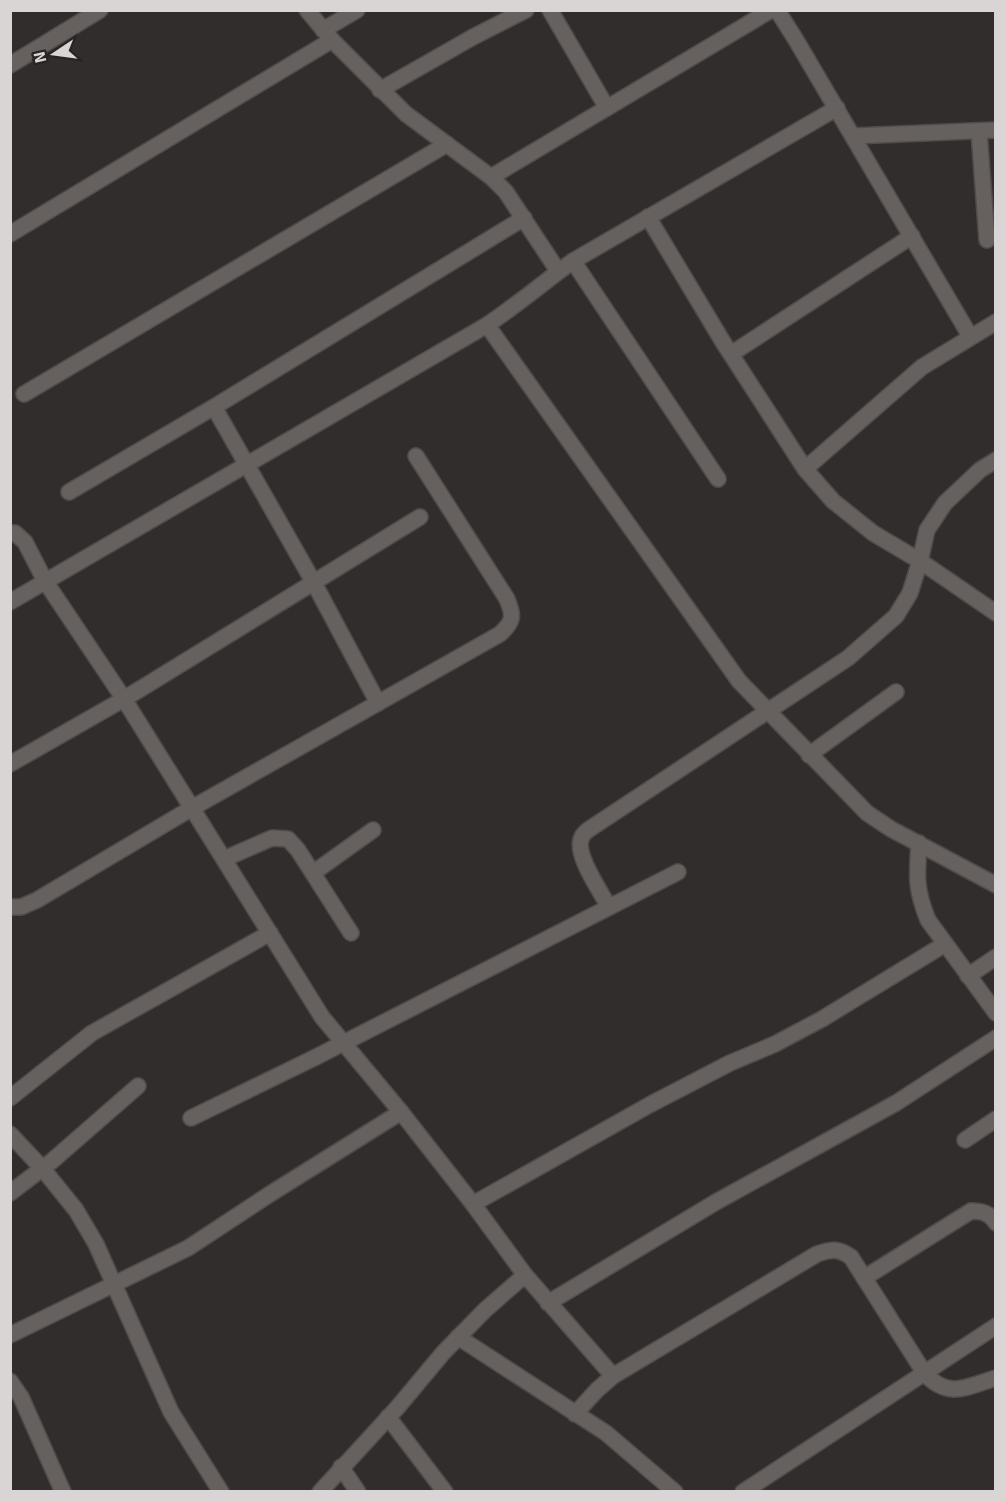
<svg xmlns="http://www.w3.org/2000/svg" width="1006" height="1502" viewBox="0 0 1006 1502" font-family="Signika,sans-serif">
<rect width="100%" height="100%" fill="#312d2c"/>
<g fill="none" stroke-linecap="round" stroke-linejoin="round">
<!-- minor casing -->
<g stroke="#4e4b4a" stroke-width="18">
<g id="minor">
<path d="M307 10 332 40 406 114 491 177 506 192 558 271"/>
<path d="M550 10 607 108"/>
<path d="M777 10 796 40 970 336"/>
<path d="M323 30 357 10"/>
<path d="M10 65 100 10"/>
<path d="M380 90 473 37 526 10"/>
<path d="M979 131 987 240"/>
<path d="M853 136 996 130"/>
<path d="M491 177 771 10"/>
<path d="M648 217 723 342 805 469 833 501 873 533 920 561 996 613"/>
<path d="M10 234 332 40"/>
<path d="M573 261 718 479"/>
<path d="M487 325 739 681 867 813 891 829 996 885"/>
<path d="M731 354 912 236"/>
<path d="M24 394 447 144"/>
<path d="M214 407 314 583 378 703"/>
<path d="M805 469 922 367 996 322"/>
<path d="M69 492 214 407 524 218"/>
<path d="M10 533H15L25 542 45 581 124 699 322 1017 401 1112 473 1204 525 1275 613 1376"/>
<path d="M10 602 487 325C517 305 544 282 573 261L837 108"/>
<path d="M809 755 896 692"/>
<path d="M10 764 124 699 420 517"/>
<path d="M919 843C917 876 915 888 928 920L996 1013"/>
<path d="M224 859 272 838 288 839 298 850 351 933"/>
<path d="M313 873 373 830"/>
<path d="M10 907H21L37 900 192 808 500 634C514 621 514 616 507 599L416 456"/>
<path d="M609 907C601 892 573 853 582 837 583 834 586 832 588 830L848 658 896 616 910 593 920 561 927 530 945 503 980 470 996 460"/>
<path d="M968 976 996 957"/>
<path d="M10 1098 92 1033 270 933"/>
<path d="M191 1118 316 1057 678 872"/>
<path d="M10 1134 42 1168 76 1210 96 1244 171 1412 221 1492"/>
<path d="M965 1140 996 1119"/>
<path d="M10 1193 52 1161 138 1086"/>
<path d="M473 1204 651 1104 730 1063 775 1044 822 1019 945 944"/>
<path d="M864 1278 971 1211C982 1211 990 1213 996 1223"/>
<path d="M548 1303 716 1202 896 1103 996 1038"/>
<path d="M10 1335 188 1248 270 1194 401 1112"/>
<path d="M458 1337 606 1433 675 1492"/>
<path d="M10 1381 21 1397 63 1492"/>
<path d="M575 1414 597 1390 613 1376 817 1254C832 1249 838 1248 851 1257L925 1374C949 1399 966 1387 996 1378"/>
<path d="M388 1417 445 1492"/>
<path d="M341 1467 358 1492"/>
<path d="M320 1492 397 1408 443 1353 485 1310 525 1275"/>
<path d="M743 1492 996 1326"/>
</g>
</g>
<!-- minor -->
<use href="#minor" stroke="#66615f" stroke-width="15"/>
</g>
<!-- border -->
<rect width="1006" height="1502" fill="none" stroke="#d8d5d4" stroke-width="24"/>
<!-- north arrow -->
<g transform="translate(54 54) rotate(257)" stroke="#272422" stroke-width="4.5" paint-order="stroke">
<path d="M0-4.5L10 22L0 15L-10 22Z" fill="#d8d5d4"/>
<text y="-9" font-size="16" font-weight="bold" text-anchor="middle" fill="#d8d5d4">N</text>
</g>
</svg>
